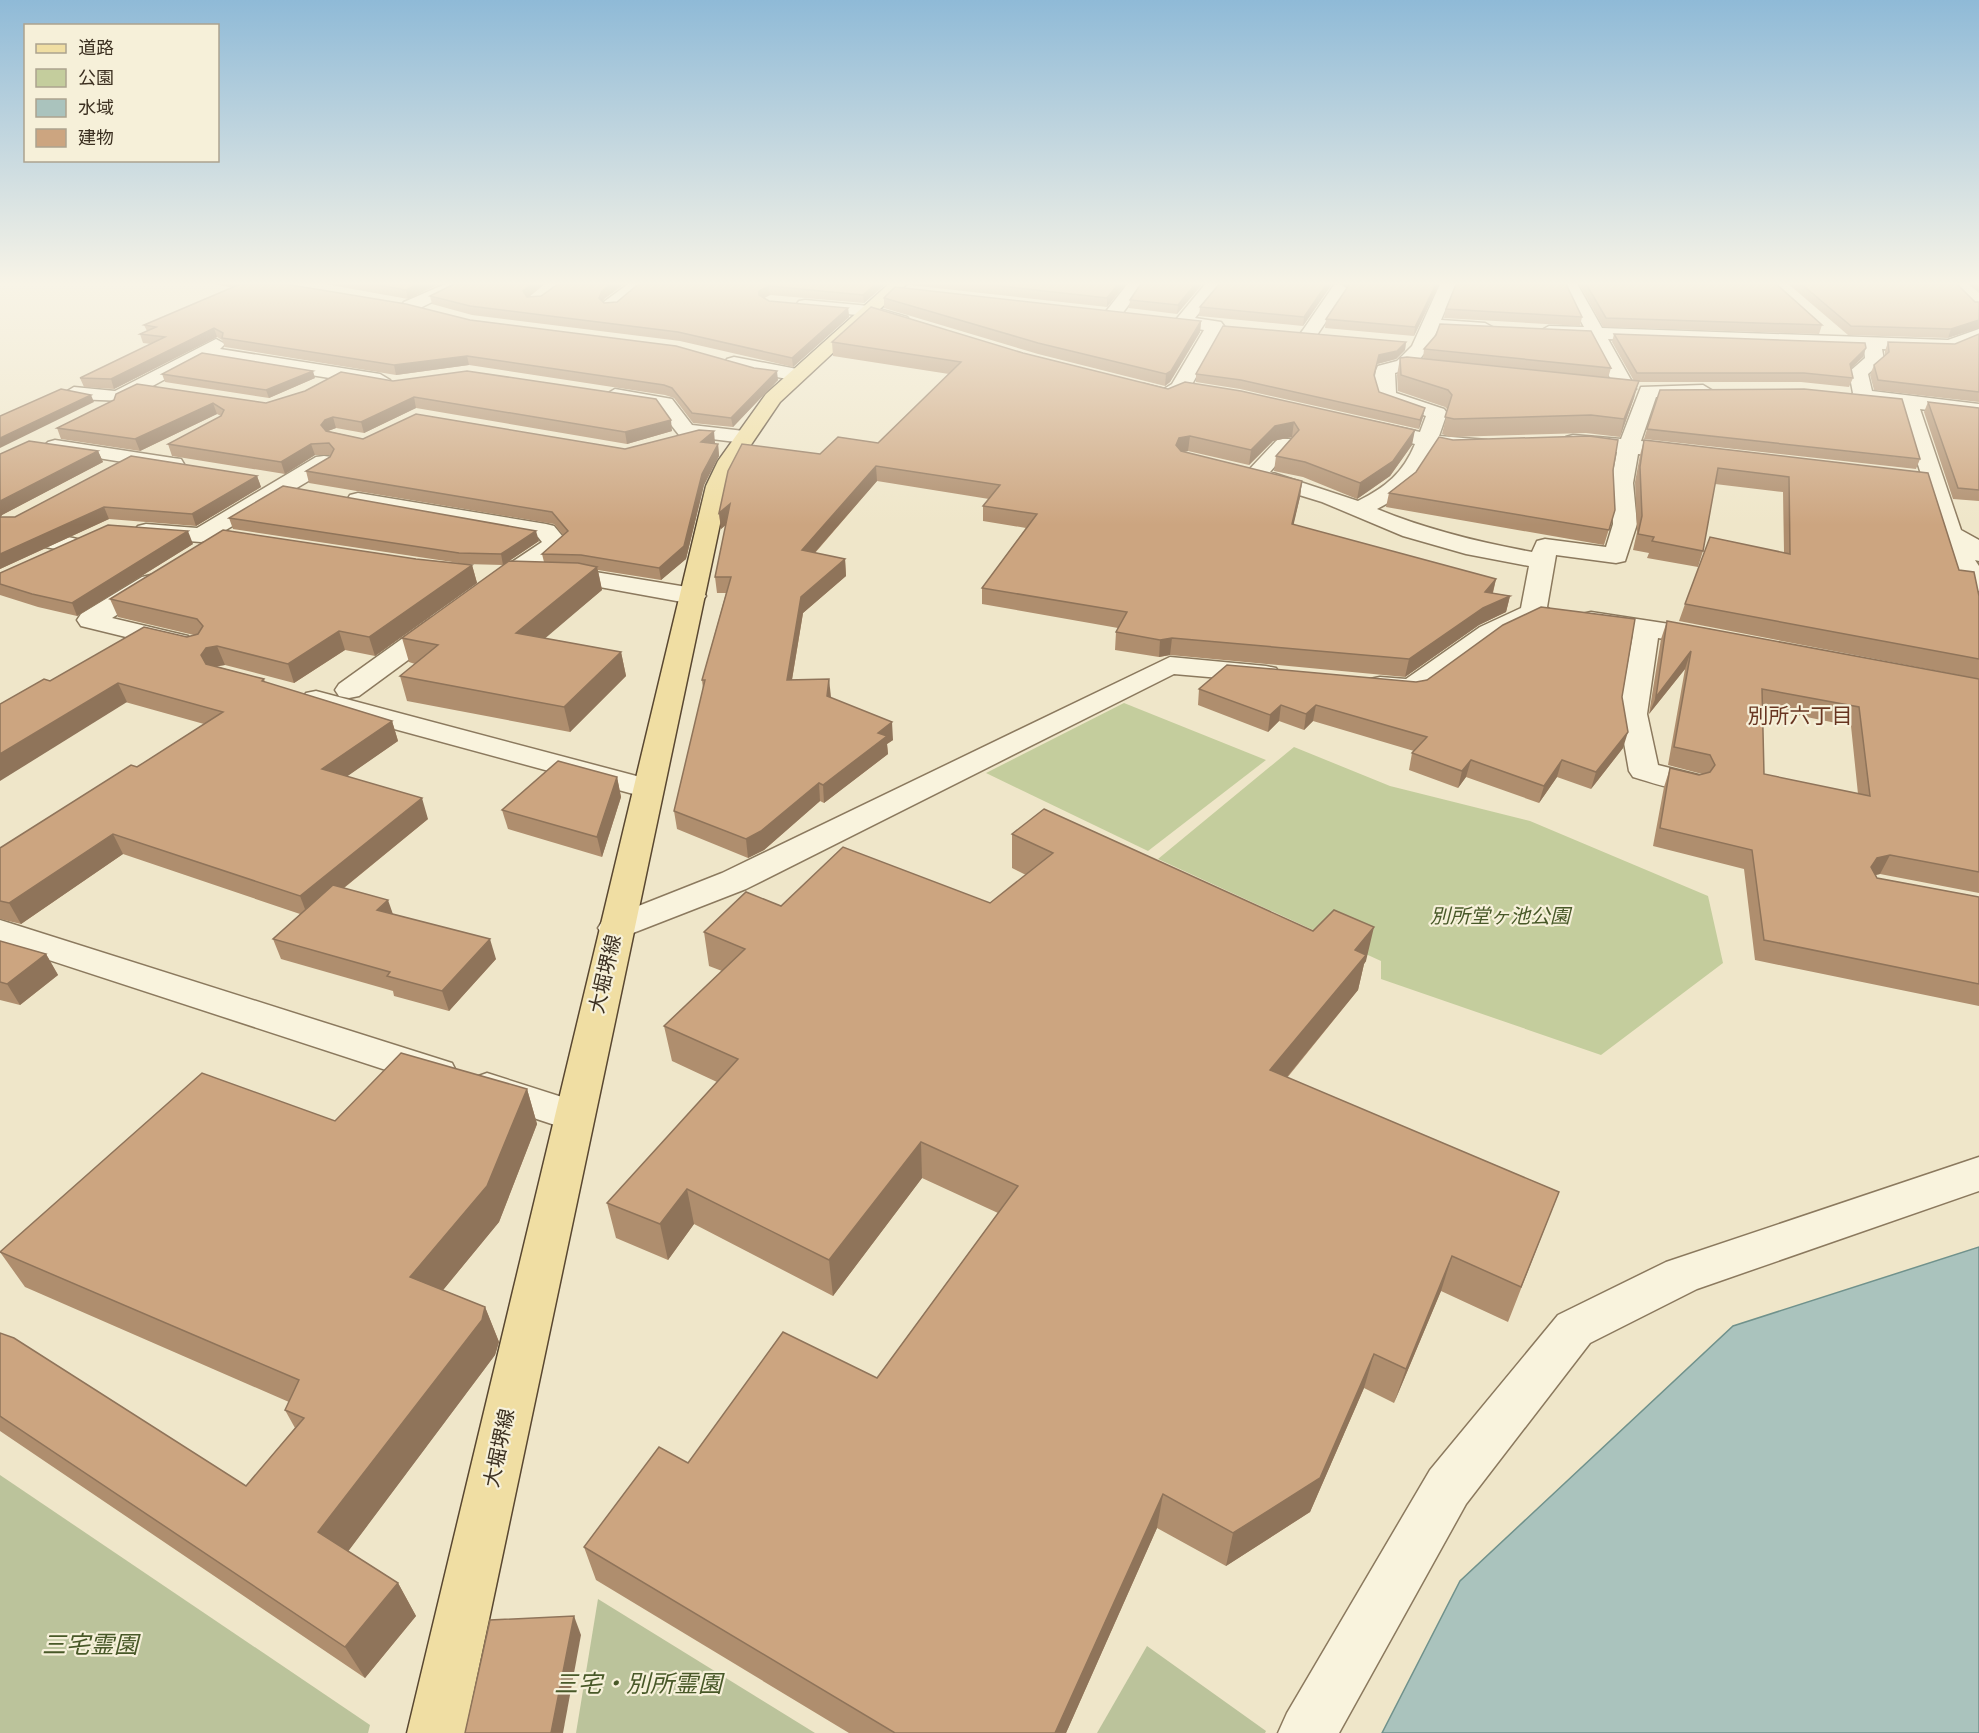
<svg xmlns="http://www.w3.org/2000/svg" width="1979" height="1733" viewBox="0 0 1979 1733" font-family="'Source Serif 4','Noto Sans JP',serif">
<rect width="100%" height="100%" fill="#efe6c9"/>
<!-- green -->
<g fill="#c4cd9d">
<path d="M1124 703 1266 760 1148 851 986 773Z"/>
<path d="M1294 747 1390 786 1530 821 1708 896 1723 963 1601 1055 1381 979V961L1158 859Z"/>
</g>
<!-- cemetery -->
<g fill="#bbc39b">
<path d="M0 1475 370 1725 368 1733H0Z"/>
<path d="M598 1599 815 1733H576Z"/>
<path d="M1147 1646 1266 1731 1265 1733H1097Z"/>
</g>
<!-- water -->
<path fill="#aac3bd" stroke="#70928c" stroke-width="1.5" d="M1979 1247V1733H1382L1460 1581 1733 1326Z"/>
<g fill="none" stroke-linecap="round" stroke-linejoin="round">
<!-- minor casing -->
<g stroke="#8b795e" stroke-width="3">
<g id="minor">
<path d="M450 282H473L416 310 410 311 401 306 404 302Z"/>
<path d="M631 282H650L617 309H605L602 305 605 301Z"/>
<path d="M1129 282 1144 284 1119 318H1107L1104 314Z"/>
<path d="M1207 282H1224L1195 318 1221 322 1224 326 1190 388C1177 406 1155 399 1137 394L1134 390 1137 386 1144 384 1164 389 1172 384 1204 330 1177 326 1174 322Z"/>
<path d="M1441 282H1457L1441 320 1485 323 1494 328 1485 333 1437 331C1427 352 1418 367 1395 373L1396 393 1444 409 1447 413 1439 436 1487 440 1491 444 1487 448C1470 453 1452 452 1435 448 1423 477 1405 495 1377 509 1428 530 1478 542 1532 552L1537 541 1545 539 1606 547 1613 524 1611 483 1617 452 1566 445 1563 441 1566 437 1573 435 1621 439 1641 387 1703 385 1713 391 1703 397H1656L1641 441 1694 447 1697 452 1694 457 1686 458 1638 454 1633 483 1637 524 1625 561 1616 563 1556 555 1547 607 1553 613 1549 618C1501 630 1462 665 1422 694 1405 698 1387 695 1370 691L1366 685 1370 679 1380 677 1406 679 1480 627 1521 608 1529 566 1466 554 1403 536 1322 502 1250 480 1245 474 1278 439H1292L1295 443 1270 472 1358 501C1386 487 1403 473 1415 444L1362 431 1359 427 1362 423 1369 421 1420 432 1426 416 1379 400C1374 393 1373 374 1378 366L1397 361 1412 346Z"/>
<path d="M1560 282H1576L1602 328 1948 340 1979 329V340L1950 351 1882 349 1884 360 1868 374 1872 391 1979 404V416L1920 409 1961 530 1979 540V561L1975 560 1979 566V591L1970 589 1946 554 1900 407 1860 402 1850 396 1853 393 1849 372 1865 358 1864 348 1608 339 1636 389 1626 395 1616 389 1589 338 1549 336 1540 331 1549 326 1584 327Z"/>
<path d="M1340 284 1348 289 1315 338H1303L1300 334 1303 330 1334 285Z"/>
<path d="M805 300 869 306 907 317 910 321 901 326 867 316 799 309 796 305 799 301Z"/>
<path d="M216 339 225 344 220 349 380 374 390 380 380 386 204 358 125 401 74 399 64 393 74 387 115 391Z"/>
<path d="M734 357 797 369 807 375 797 381 727 367 725 363 727 359Z"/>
<path d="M615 389 672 399 692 425 744 431 751 433 754 437 751 441 744 443 679 435 658 408 608 399 605 395Z"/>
<path d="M55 440 173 458 181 459 184 464 181 469 173 470 48 450 44 446 48 442Z"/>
<path d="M324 456 332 457 335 462 332 467 209 540 201 542 146 538 138 536 134 531 138 526 146 524 197 528 316 457Z"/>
<path d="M358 493 546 524 554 526 568 543C556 560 506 595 485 590L481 585 485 580 542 542 538 537 350 505 347 500 350 495Z"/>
<path d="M0 525 73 538 81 540 85 545 81 550 73 552 0 539Z"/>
<path d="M557 569 583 570 693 588 702 591 706 596 702 601 693 604 583 584 548 581 545 576 548 571Z"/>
<path d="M151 575 160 577 163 582 160 587 112 618 188 636 192 642 188 648 179 650 81 626 77 620 81 614 142 577Z"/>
<path d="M1591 612 1709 630 1718 632 1722 638 1718 644 1709 646 1658 638 1647 714 1658 765 1702 776 1706 782 1702 788C1681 794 1654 783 1633 777L1629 771 1619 714 1633 634 1582 626 1578 620 1582 614Z"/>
<path d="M440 616 449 618 453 624 449 630 359 696 349 698 339 696 335 690 339 684 431 618Z"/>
<path d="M1170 657 1266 666 1276 668 1280 674 1276 680 1266 682 1174 674 746 889 615 940 603 936 598 928 603 920 722 873Z"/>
<path d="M316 691 659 782 663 789 659 796 648 798 306 705 302 699 306 693Z"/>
<path d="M0 920 452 1063 457 1073 452 1083 438 1087 0 944Z"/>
<path d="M487 1073 587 1105 593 1116 587 1127 573 1131 473 1098 467 1088 473 1078Z"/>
<path d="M1979 1157V1191L1697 1289 1590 1343 1466 1504 1339 1733H1278L1287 1713 1430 1470 1558 1315 1666 1262Z"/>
</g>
</g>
<!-- major casing -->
<g stroke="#594731" stroke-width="3">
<path id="major" d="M891 282H909L780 402 740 461 728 486 465 1733H407L706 486 718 461 766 394Z"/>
</g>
<!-- minor -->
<use href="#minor" fill="#f9f3dd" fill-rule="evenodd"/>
<!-- major -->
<use href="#major" fill="#f0dea3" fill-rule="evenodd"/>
</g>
<!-- wall -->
<g fill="#af8e6e" fill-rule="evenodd">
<path d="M206 282H273L778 380 733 427 693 423 674 398 665 395 469 365 396 375 225 347 222 340 217 337 114 389 84 387 80 378 151 344 143 343 140 334 147 331 144 325 233 288Z"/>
<path d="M314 282H443L408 299Z"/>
<path d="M547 282 529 297 541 296 561 282H627L604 299 603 302 604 303 617 302 641 282H888L864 303 770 295 764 298 769 301 848 308 849 317 793 367 680 341 472 315 432 304 430 296Z"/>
<path d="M909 282H1127L1107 307 909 285Z"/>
<path d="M1140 282H1204L1177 314 1129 308 1130 300 1142 283Z"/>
<path d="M1340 282H1440L1414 336 1325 328 1326 319 1347 288Z"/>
<path d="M1578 282H1774L1822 325 1819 334 1603 327Z"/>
<path d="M1786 282H1955L1975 302 1948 338 1848 335Z"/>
<path d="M1966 282H1979V293Z"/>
<path d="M1332 284 1303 326 1199 316 1200 307Z"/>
<path d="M884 298 1201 321 1200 332 1170 382 1165 386 1038 354 884 308Z"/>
<path d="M1446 309 1582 317 1580 326 1444 318Z"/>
<path d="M1614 334 1863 357 1851 368 1853 378 1849 387 1801 382H1638L1634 398 1620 437 1586 433 1450 437 1442 434 1448 410 1445 407 1398 391 1397 375 1400 358 1423 359 1424 349 1611 368 1608 378 1634 381 1612 342Z"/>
<path d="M1979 334V402L1874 390 1870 375 1874 365 1885 356V351L1888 342 1955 344Z"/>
<path d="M832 342 1023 353 1168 389 1412 445 1390 476 1357 499 1303 477 1274 471 1276 456 1292 437 1273 441 1249 465 1188 451 1183 452 1302 481 1300 497 1293 525 1496 579 1493 593 1510 596 1506 612 1479 625 1405 677 1170 655 1159 657 1115 650 1116 632 1118 628 982 604V588L1026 528 983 521V506L989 499 877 481 815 553 845 559 846 576 803 613 792 680 830 698 893 740 887 744 888 754 824 803 820 801 764 850 748 858 677 829 674 811 703 689 702 680 726 593H717L715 577 726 525 721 529 719 513 820 454 878 443 949 374 833 356Z"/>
<path d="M1406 342 1405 350 1396 359 1377 364 1374 376 1379 392 1423 417 1419 429 1240 389 1196 382V374Z"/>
<path d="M341 372 672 431 627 444 416 408 364 433 336 428 328 431 363 439 625 449 715 443 714 444H718L719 456 704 485 686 559 661 580 598 570 602 590 544 638 621 652 626 676 570 732 407 701 400 676 415 664 409 662 402 638 544 562 542 554 563 535 554 524 309 483 306 471 330 457 331 455H315L285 474 172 456 168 444 221 416 217 414 140 451 61 439 57 428 114 400 266 403 305 391Z"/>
<path d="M162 374 315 378 269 398 165 382Z"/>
<path d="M1928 402 1979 408V501L1953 499 1924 412Z"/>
<path d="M1647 429 1920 459 1916 469 1644 439Z"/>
<path d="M1644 440 1928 473 1959 570 1979 596V679L1679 621 1685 604 1784 552 1783 492 1715 484 1703 551 1698 567 1647 558 1649 553 1633 550 1637 532 1635 482 1640 455Z"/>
<path d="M98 451 103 462 2 515 1 517H15L257 476 261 487 196 526 109 519 0 569V454Z"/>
<path d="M1613 470 1615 510 1604 545 1386 507 1389 493 1416 472Z"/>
<path d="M229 518 539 541 503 565 465 564 472 565 477 583 375 656 345 650 294 683 225 665 215 666 264 679 265 682 392 721 398 741 347 776 428 819 344 888 393 915 496 959 449 1011 394 996 393 991 281 959 273 939 300 914 123 854 21 924 0 919V848L137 767 204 724 50 681 194 635 118 617 110 599 416 559 459 563 233 529Z"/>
<path d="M193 544 77 616 38 607 0 595V573Z"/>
<path d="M1667 621 1979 679V893L1880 874 1875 875 1877 878 1979 897V1006L1755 960 1744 869 1653 846 1664 787 1670 768 1699 775 1702 774 1668 765 1685 669 1649 714 1661 639ZM1762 708 1851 726 1858 794 1764 774Z"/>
<path d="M1416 682 1622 697 1623 748 1591 789 1557 777 1539 803 1466 777 1458 788 1409 770 1412 753 1414 751 1313 721 1304 730 1279 721 1268 732 1198 705 1199 689Z"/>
<path d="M617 777 621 797 602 857 508 829 502 810Z"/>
<path d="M1012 834 1366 961 1364 964 1358 990 1287 1078 1559 1192 1508 1322 1441 1291 1394 1403 1364 1388 1310 1512 1226 1566 1157 1528 1066 1733H849L596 1580 584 1547 688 1463 877 1378 998 1213 922 1178 833 1296 694 1224 668 1260 616 1238 607 1203 717 1082 672 1061 664 1026 722 971 709 966 704 932 781 906 990 903 1026 875 1012 868Z"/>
<path d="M0 941 46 954 58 975 20 1005 0 1000Z"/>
<path d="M527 1089 537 1124 499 1222 443 1290 485 1307 499 1342 495 1355 348 1551 398 1583 416 1616 365 1678 0 1431V1333L246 1486 295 1428 285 1410 289 1402 25 1287 0 1252 335 1121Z"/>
</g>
<!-- shaded-wall -->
<g fill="#8f745a">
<path d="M423 282H443L408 299 406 290Z"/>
<path d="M535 282H547L525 300 523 291Z"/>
<path d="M614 282H627L604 299 600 306 599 298 602 291Z"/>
<path d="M878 282H888L864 303 863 295Z"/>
<path d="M1120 282H1127L1107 307V298Z"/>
<path d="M1197 282H1204L1177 314 1178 305Z"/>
<path d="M1328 282H1337L1332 284 1303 326 1304 317Z"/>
<path d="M1437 282H1440L1414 336 1415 327Z"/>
<path d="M769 286 770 295 760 300 759 291Z"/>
<path d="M848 308 849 317 793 367 792 358Z"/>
<path d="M1979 320V328L1948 338 1951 329Z"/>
<path d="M1201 321 1200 332 1170 382 1165 386 1166 374Z"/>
<path d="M214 328 217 337 114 389 111 379Z"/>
<path d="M1406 342 1405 350 1396 359 1377 364 1373 384 1379 355Z"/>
<path d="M1866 348 1863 357 1847 372 1850 364Z"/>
<path d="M467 356 469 365 396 375 394 365Z"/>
<path d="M313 371 315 378 269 398 266 390Z"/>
<path d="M777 371 778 380 733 427 731 418Z"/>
<path d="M1639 381 1634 398 1620 437 1624 419Z"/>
<path d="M91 395 94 402 0 448V438Z"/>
<path d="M414 397 416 408 364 433 361 422Z"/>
<path d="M213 403 217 414 140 451 135 439Z"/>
<path d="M1425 408 1423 417 1419 429 1420 420Z"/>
<path d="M333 417 336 428 328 431 325 436 321 425 325 420Z"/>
<path d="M671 420 672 431 627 444 625 432Z"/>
<path d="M1294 422 1292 437 1273 441 1249 465 1251 450 1275 426Z"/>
<path d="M1415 430 1412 445 1390 476 1357 499 1360 483Z"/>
<path d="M714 431 715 443 703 454 701 442Z"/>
<path d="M1190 436 1188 451 1178 453 1176 445 1179 438Z"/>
<path d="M311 444 315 455 285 474 281 462Z"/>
<path d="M718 444 719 456 704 485 686 559 661 580 659 568 702 474Z"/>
<path d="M98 451 103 462 2 515 0 518V501Z"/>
<path d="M876 466 877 481 803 566 802 550Z"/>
<path d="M257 476 261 487 196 526 192 514Z"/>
<path d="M1302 481 1300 497 1290 540 1292 524Z"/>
<path d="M730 504 732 519 721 529 719 513Z"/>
<path d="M104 507 109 519 0 569V554Z"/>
<path d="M188 531 193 544 77 616 72 603Z"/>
<path d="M536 531 539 541 503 565 501 554Z"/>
<path d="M845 559 846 576 803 613 789 697 787 680 801 597Z"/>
<path d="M472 565 477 583 375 656 369 637Z"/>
<path d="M597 567 602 590 522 658 516 633Z"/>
<path d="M1496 579 1492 595 1485 592Z"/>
<path d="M1510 596 1506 612 1479 625 1405 677 1409 659 1483 608Z"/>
<path d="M339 631 345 650 294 683 288 664Z"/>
<path d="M1172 638 1170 655 1159 657 1160 640Z"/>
<path d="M217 646 225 665 214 667 208 674 201 655 206 648Z"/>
<path d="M1691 651 1685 669 1649 714 1656 697Z"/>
<path d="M621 652 626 676 570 732 564 707Z"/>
<path d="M829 679 831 697 829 714 827 696Z"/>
<path d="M118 683 127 702 0 781V754Z"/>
<path d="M1281 705 1279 721 1268 732 1270 715Z"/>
<path d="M1316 705 1313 721 1304 730 1306 714Z"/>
<path d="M392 721 398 741 329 789 322 769Z"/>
<path d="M892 722 893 740 887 744 888 754 824 803 823 785 878 733Z"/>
<path d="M1628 732 1623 748 1591 789 1596 772Z"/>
<path d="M1471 760 1466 777 1458 788 1462 771Z"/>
<path d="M1562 760 1557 777 1539 803 1544 786Z"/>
<path d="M617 777 621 797 602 857 597 837Z"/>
<path d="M819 783 820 801 764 850 748 858 746 839Z"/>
<path d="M422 798 428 819 308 917 300 896Z"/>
<path d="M113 834 123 854 21 924 9 903Z"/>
<path d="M1890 855 1880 874 1867 877 1871 867 1877 858Z"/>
<path d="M388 900 395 920 377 910Z"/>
<path d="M1374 927 1366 961 1364 964 1358 990 1263 1106 1270 1070 1355 950Z"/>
<path d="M490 939 496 959 449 1011 442 991Z"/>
<path d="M46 954 58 975 20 1005 7 984Z"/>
<path d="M527 1089 537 1124 499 1222 425 1312 410 1277Z"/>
<path d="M921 1142 922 1178 833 1296 829 1260Z"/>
<path d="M687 1189 694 1224 668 1260 660 1224Z"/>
<path d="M1452 1256 1441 1291 1394 1403 1406 1369Z"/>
<path d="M485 1307 499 1342 495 1355 338 1565 318 1532Z"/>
<path d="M1374 1354 1364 1388 1310 1512 1226 1566 1233 1533Z"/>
<path d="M1163 1494 1157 1528 1066 1733H1055Z"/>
<path d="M398 1583 416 1616 365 1678 345 1647Z"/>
<path d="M574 1616 581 1635 563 1733H551Z"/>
</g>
<!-- building -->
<g fill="#cca580" stroke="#8f745a" stroke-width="1.5" fill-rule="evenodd">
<path d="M245 282H273L406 304 470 320 676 346 754 368 777 371 731 418 692 413 672 388 664 385 467 356 394 365 222 338 223 333 214 328 111 379 80 378 165 337 140 334 156 327 144 325Z"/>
<path d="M361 282H423L406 290Z"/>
<path d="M458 282H535L523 291 527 297 541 296 561 282H614L602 291 599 298 604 303 617 302 641 282H878L863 295 769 286 759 291V295L769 301 848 308 792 358 678 332 470 306 430 296Z"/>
<path d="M966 282H1120L1107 298Z"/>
<path d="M1142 282H1197L1178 305 1130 300Z"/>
<path d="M1221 282H1328L1304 317 1200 307Z"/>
<path d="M1351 282H1437L1415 327 1326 319Z"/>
<path d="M1457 282H1565L1582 317 1446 309Z"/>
<path d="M1585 282H1774L1822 325 1606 318Z"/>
<path d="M1799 282H1955L1975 302H1979V320L1951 329 1851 326Z"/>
<path d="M895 287 1201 321 1171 371 1166 374 1038 343 884 298Z"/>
<path d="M871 307 1023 353 1168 389 1185 382 1241 391 1415 430 1393 461 1360 483 1305 462 1276 456 1299 430 1294 422 1275 426 1251 450 1190 436 1179 438 1176 445 1181 451 1302 481 1292 524 1496 579 1485 592 1510 596 1483 608 1409 659 1172 638 1160 640 1116 632 1127 612 982 588 1037 514 983 506 1000 485 876 466 802 550 845 559 801 597 787 680 829 679 827 696 892 722 878 733 887 736 823 785 819 783 761 831 746 839 674 811 705 680H702L731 577H715L730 504 719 513 728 471 742 444 820 454 838 437 878 443 961 362 832 342Z"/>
<path d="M1440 324 1591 331 1611 368 1424 349 1436 335Z"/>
<path d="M1223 326 1406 342 1397 351 1379 355 1374 375 1379 392 1425 408 1420 420 1241 380 1196 374Z"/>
<path d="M1614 334 1865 343 1866 348 1850 364 1853 378 1804 373H1637Z"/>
<path d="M1979 334V392L1878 380 1874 365 1889 352 1888 342 1955 344Z"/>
<path d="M202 353 313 371 266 390 162 374Z"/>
<path d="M1407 357 1639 381 1624 419 1591 415 1454 419 1445 417 1452 395 1448 390 1401 375 1400 358Z"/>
<path d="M467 371 656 399 671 420 625 432 414 397 361 422 333 417 325 420 321 425 326 431 363 439 416 414 625 449 699 430 714 431 701 442 718 444 702 474 684 546 659 568 581 555 542 554 568 531 552 512 306 471 330 457 334 449 329 443 311 444 281 462 168 444 221 416 224 410 213 403 135 439 57 428 114 400 116 394 137 384 266 403 305 391 341 372 393 381Z"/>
<path d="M61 389 91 395 0 438V416Z"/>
<path d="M1804 389 1902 399 1920 459 1647 429 1660 390Z"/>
<path d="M1928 402 1979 408V490L1958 488Z"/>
<path d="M1589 436 1618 440 1613 470 1615 510 1609 530 1389 493 1416 472 1439 437 1453 440Z"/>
<path d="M1644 440 1928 473 1959 570 1974 572 1979 596V659L1685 604 1710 537 1790 554 1789 477 1718 468 1703 551 1652 541 1654 537 1638 534 1642 516 1640 467Z"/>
<path d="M29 441 98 451 0 501V454Z"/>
<path d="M131 456 257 476 192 514 104 507 0 554V517H15Z"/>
<path d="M283 486 536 531 501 554 459 553 229 518Z"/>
<path d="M108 525 188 531 72 603 32 594 0 584V573Z"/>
<path d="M223 530 416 559 472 565 369 637 339 631 288 664 217 646 206 648 201 655 206 664 264 679 262 681 392 721 322 769 422 798 300 896 113 834 9 903 0 901V848L131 765 137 767 223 712 118 683 0 754V704L44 679 50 681 144 627 187 637 198 634 203 626 197 619 110 599Z"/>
<path d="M509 561 578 563 597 567 516 633 621 652 564 707 400 676 438 645 402 638Z"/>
<path d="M1541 607 1635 619 1622 697 1628 732 1596 772 1562 760 1544 786 1471 760 1462 771 1412 753 1427 737 1316 705 1306 714 1281 705 1270 715 1199 689 1227 665 1416 682 1427 680 1503 625Z"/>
<path d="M1667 621 1979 679V872L1890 855 1877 858 1871 867 1877 878 1979 897V984L1764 940 1752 850 1660 828 1670 768 1699 775 1710 772 1715 765 1710 755 1674 747 1691 651 1656 697ZM1762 689 1859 707 1870 796 1764 774Z"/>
<path d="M558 761 617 777 597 837 502 810Z"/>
<path d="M1044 809 1313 931 1334 910 1374 927 1355 950 1366 955 1270 1070 1559 1192 1521 1287 1452 1256 1406 1369 1374 1354 1320 1478 1233 1533 1163 1494 1055 1733H895L584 1547 659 1447 688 1463 783 1332 877 1378 1018 1186 921 1142 829 1260 687 1189 660 1224 607 1203 738 1059 664 1026 745 949 704 932 746 892 781 906 843 847 990 903 1053 853 1012 834Z"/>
<path d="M333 885 388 900 377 910 490 939 442 991 387 976 390 972 273 939Z"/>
<path d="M0 941 46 954 7 984 0 982Z"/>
<path d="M401 1053 527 1089 487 1186 410 1277 485 1307 482 1320 318 1532 398 1583 345 1647 0 1416V1333L14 1338 246 1486 304 1418 285 1410 299 1380 0 1252 202 1073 335 1121Z"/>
<path d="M574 1616 551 1733H465L490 1620Z"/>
</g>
<!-- sky -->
<linearGradient id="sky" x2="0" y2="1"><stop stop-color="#8fbad7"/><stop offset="0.54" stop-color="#f8f4e7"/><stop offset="1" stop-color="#f8f4e7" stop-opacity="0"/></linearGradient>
<rect width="1979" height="525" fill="url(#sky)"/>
<g text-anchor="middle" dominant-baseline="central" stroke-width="4.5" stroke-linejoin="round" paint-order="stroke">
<!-- park labels -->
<g font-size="20" font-style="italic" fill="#485828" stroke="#f6f0d9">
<text x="1500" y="916">別所堂ヶ池公園</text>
</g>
<!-- street labels -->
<g font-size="20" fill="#3c3021" stroke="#f6f0d9">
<text transform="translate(605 974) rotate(-77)">大堀堺線</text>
<text transform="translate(499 1448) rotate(-78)">大堀堺線</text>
</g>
<!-- neighbourhood labels -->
<g font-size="21" fill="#683521" stroke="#f6f0d9">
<text x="1800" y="715">別所六丁目</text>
</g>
<!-- near-park labels -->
<g font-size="24" font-style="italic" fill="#485828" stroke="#f6f0d9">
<text x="90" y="1644">三宅霊園</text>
<text x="638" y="1683">三宅・別所霊園</text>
</g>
</g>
<!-- legend -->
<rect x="24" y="24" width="195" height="138" fill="#f6f0d9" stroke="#aca38f" stroke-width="1.5"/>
<rect x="36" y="44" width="30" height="9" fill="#f0dea3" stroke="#aca38f" stroke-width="1.5"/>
<text x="78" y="54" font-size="18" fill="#3c3021">道路</text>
<rect x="36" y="69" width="30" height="18" fill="#c4cd9d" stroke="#aca38f" stroke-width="1.5"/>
<text x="78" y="84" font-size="18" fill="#3c3021">公園</text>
<rect x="36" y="99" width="30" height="18" fill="#aac3bd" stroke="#aca38f" stroke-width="1.5"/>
<text x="78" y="114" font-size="18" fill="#3c3021">水域</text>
<rect x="36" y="129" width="30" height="18" fill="#cca580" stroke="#aca38f" stroke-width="1.5"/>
<text x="78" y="144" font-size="18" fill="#3c3021">建物</text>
</svg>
